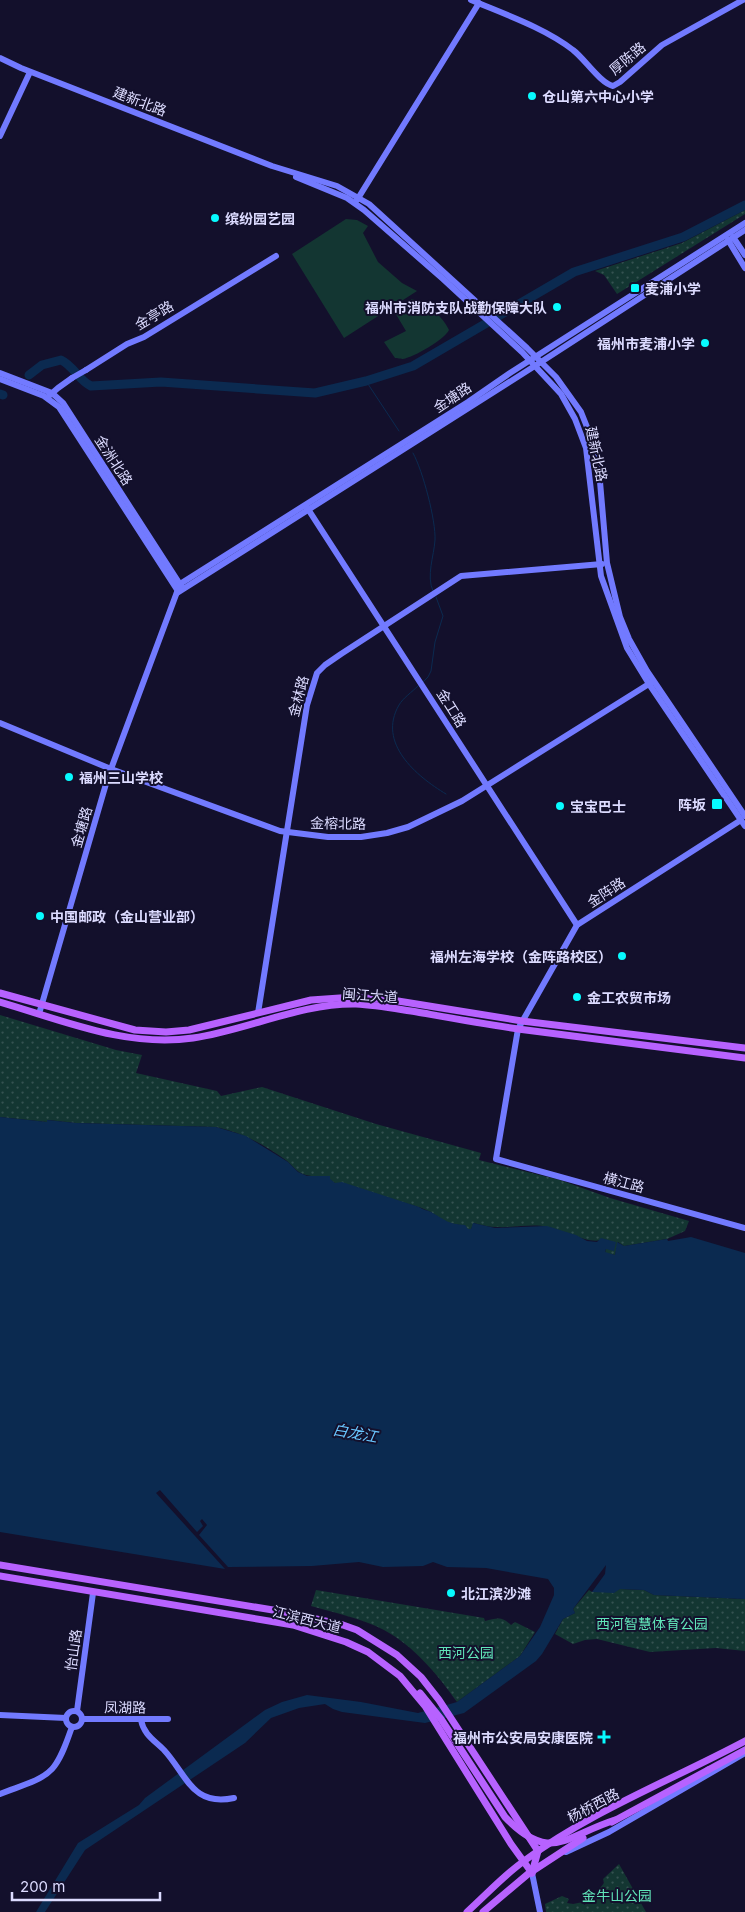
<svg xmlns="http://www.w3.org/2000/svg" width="745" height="1912" viewBox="0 0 745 1912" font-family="Inter,'Noto Sans SC',sans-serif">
<defs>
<pattern id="park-dots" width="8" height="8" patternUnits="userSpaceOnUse" patternTransform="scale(1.25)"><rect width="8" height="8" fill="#133632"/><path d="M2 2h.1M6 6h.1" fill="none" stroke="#355251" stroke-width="1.8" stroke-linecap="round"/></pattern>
</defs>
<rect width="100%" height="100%" fill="#13102c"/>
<!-- grass -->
<g fill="#133632">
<path d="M346 219 357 220 368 226 363 233 378 262 402 283 417 291 344 338 292 254Z"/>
<path d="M412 299C427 302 443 317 449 330 444 340 414 357 403 359 402 359 396 358 395 358L384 342 406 331 394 311Z"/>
</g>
<!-- park -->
<g fill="url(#park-dots)">
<path d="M745 210V214L617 294 604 275 595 271 682 243Z"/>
<path d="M0 1015 116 1050 142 1055 136 1073 217 1091 221 1096 262 1087 376 1124 481 1153 479 1160 560 1180 610 1198 689 1221 685 1231 667 1239 624 1246 618 1242 615 1255 605 1253 606 1249 600 1240C590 1244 561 1230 548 1227 532 1223 514 1228 497 1227 489 1227 481 1225 474 1223L471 1229H468L460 1225 444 1222 431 1212 419 1207 335 1183 330 1180V1176C322 1176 313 1177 306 1175 297 1173 293 1166 287 1161 265 1145 243 1133 216 1127L76 1123 48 1120 47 1122 0 1117Z"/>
<path d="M620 1589 644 1590 654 1595 745 1599V1651L716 1648 650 1652 597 1639 585 1640 573 1644 555 1634 563 1619 575 1613 573 1609 589 1590 592 1592Z"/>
<path d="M316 1590 484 1618 485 1621C497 1618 502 1616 511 1625L515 1622 535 1632 520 1656 457 1702C438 1675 414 1646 384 1630 361 1618 335 1613 311 1606Z"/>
<path d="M619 1864 646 1912H546L545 1904 562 1896 569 1899 567 1903 573 1904 583 1902 584 1905 594 1899 599 1894 597 1892 604 1883 603 1879Z"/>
</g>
<!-- water -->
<path fill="#0b2a50" d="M0 1117 47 1122V1120L76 1123 216 1127 246 1136 288 1162 298 1172 307 1176H330V1179L335 1183 342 1182 419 1207C423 1210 427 1210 431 1212 445 1220 448 1224 465 1225L468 1229H471L473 1223 495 1228 547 1226 576 1235 587 1241 597 1242 601 1238 616 1242 614 1251 606 1249 605 1252 615 1255 617 1242 624 1246 667 1239 668 1241 691 1237 745 1253V1599L654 1595 644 1590 620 1589 614 1593 592 1592 605 1574 606 1565 573 1609 575 1613 563 1619 542 1654 536 1661 464 1713 425 1723 342 1712 333 1709 325 1704 299 1708 271 1718 245 1743 85 1850 45 1912H36L78 1843 139 1805 145 1798 265 1710 282 1702 307 1695 361 1702 418 1713 457 1702 520 1656 540 1627 554 1595V1588L548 1579 486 1568 447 1567 433 1562 423 1566 383 1567 359 1562 312 1566 228 1567 199 1535 207 1525 202 1519 200 1521 203 1526 197 1532 160 1490 156 1493 225 1569 0 1532Z"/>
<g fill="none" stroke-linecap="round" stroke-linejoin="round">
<!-- stream -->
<g stroke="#0b2a50" stroke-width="1">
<path d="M366 381 399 431"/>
<path d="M413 453C423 471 436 521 435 540 434 556 426 576 433 591"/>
<path d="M423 682 428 677 431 671 435 642 443 616 436 597"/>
<path d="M418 686C412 692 403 698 399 705 377 743 416 776 446 794"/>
</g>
<!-- river -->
<g stroke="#0b2a50" stroke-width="9">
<path d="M29 375 42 365 61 360C74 366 79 381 91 386L161 382 315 393 366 381 413 366 574 272 683 237 745 205"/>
<path d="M0 394 3 395"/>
</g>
<!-- secondary -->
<g stroke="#727aff" stroke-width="6">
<path d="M471 0C504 14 545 28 573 50 584 58 600 83 613 86L620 82 662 45 743 0"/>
<path d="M0 58 21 68 272 166 337 186 369 204 527 348 556 377 581 412 591 437 599 470 607 563 620 617 629 639 647 671 745 816"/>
<path d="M0 136 30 72"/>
<path d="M296 177 347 198 364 210 443 279 522 352 561 394 575 419 586 448 601 576 627 648 649 684 745 826"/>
<path d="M357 200 479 3"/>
<path d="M733 237 745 255"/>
<path d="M728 240 745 268"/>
<path d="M86 370 127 344 144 337 276 256"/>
<path d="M0 373 52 393 63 403 181 586"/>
<path d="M0 379 44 396 59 407 178 591"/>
<path d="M50 395 58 388 72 378"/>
<path d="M306 506 577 925"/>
<path d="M177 593 541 362 745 230"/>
<path d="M0 723 111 769 280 831 328 837H361L387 833 408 827 462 801 652 682"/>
<path d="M741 820 577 925 518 1029 496 1159 745 1228"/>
<path d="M258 1013 307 705 317 673 325 665 341 654 461 576 602 564"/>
<path d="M39 1014 108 777 180 584 468 402 510 373 745 223"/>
<circle cx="74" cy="1719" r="8"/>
<path d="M77 1711 93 1593"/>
<path d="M0 1715 66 1718"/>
<path d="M82 1719H168"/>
<path d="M141 1720C144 1735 154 1740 164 1750 187 1775 192 1807 234 1798"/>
<path d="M0 1794C16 1787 40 1782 52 1769 62 1758 67 1740 72 1727"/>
<path d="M566 1852 609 1832 745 1753"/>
<path d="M532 1873 540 1912"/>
</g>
<!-- primary -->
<g stroke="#b762ff" stroke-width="7">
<path d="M0 993 135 1030 166 1032 189 1030 311 1000 354 997 398 1001 522 1021 745 1048"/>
<path d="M0 1002C62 1020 127 1048 193 1038 248 1030 300 1003 356 1004 377 1005 397 1009 417 1012 451 1018 484 1024 518 1029 594 1039 669 1048 745 1058"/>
<path d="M0 1565 285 1612 343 1625 357 1630 397 1655 421 1677 439 1700 538 1851 532 1873"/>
<path d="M0 1576 293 1625 346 1642 368 1652 400 1676 425 1706 511 1844 532 1873"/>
<path d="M708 1770 745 1750"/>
<path d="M467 1912C486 1895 503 1876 524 1861 591 1811 672 1780 745 1741"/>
</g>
<!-- secondary-bridge -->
<path stroke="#727aff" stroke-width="6" d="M72 378 86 370"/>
<!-- primary-bridge -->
<g stroke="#b762ff" stroke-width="7">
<path d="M420 1693 441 1719 505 1817C550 1864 565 1836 615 1820"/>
<path d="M612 1822 708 1770"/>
<path d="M483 1912 528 1874 583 1838"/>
</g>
</g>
<!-- markers -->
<g fill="#07fbff" stroke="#13102c" stroke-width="2">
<circle cx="532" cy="96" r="5"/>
<circle cx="215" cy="218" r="5"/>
<rect x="630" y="283" width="10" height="10" rx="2.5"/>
<circle cx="557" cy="307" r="5"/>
<circle cx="705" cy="343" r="5"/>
<circle cx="69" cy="777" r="5"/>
<rect x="711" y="798" width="12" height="12" rx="2.5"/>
<circle cx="560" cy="806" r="5"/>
<circle cx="40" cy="916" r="5"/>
<circle cx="622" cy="956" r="5"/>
<circle cx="577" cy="997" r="5"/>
<circle cx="451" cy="1593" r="5"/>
<path d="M601.5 1729.5h5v5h5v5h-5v5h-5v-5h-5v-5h5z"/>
</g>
<g text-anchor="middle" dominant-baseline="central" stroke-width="4" stroke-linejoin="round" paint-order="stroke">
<!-- street labels -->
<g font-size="14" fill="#dcdbff" stroke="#13102c">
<text transform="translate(627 58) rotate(-40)">厚陈路</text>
<text transform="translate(140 101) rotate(21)">建新北路</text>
<text transform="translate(154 315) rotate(-31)">金亭路</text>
<text transform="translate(452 397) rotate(-34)">金塘路</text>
<text transform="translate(597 454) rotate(78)">建新北路</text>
<text transform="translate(114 460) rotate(57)">金洲北路</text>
<text transform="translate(298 696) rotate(-75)">金林路</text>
<text transform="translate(452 708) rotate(58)">金工路</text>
<text transform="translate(338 823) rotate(1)">金榕北路</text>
<text transform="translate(81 827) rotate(-74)">金塘路</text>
<text transform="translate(606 892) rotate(-33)">金阵路</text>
<text transform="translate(370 995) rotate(4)">闽江大道</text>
<text transform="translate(624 1182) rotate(15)">横江路</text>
<text transform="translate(307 1619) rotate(14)">江滨西大道</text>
<text transform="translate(73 1650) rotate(-82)">怡山路</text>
<text transform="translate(125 1707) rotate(1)">凤湖路</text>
<text transform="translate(593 1805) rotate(-28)">杨桥西路</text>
</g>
<!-- poi labels -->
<g font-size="14" font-weight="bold" fill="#dcdbff" stroke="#13102c" text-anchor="start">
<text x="542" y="96">仓山第六中心小学</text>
<text x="225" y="218">缤纷园艺园</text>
<text x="645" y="288">麦浦小学</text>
<text x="547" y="307" text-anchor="end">福州市消防支队战勤保障大队</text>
<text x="695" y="343" text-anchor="end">福州市麦浦小学</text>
<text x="79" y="777">福州三山学校</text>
<text x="706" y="804" text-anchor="end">阵坂</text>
<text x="570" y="806">宝宝巴士</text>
<text x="50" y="916">中国邮政（金山营业部）</text>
<text x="612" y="956" text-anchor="end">福州左海学校（金阵路校区）</text>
<text x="587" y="997">金工农贸市场</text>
<text x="461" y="1593">北江滨沙滩</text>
<text x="593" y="1737" text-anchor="end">福州市公安局安康医院</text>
</g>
<!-- park labels -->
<g font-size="14" fill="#61e5b9" stroke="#13102c">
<text x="652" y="1623">西河智慧体育公园</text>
<text x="466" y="1652">西河公园</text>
<text x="617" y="1895">金牛山公园</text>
</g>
<!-- water labels -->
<g font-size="15" font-style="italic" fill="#69c6ff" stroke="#13102c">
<text transform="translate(355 1433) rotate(10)">白龙江</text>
</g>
</g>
<!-- scale -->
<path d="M12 1892v8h148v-8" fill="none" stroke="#dcdbff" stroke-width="2.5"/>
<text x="20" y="1892" font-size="15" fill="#dcdbff" stroke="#13102c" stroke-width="4" paint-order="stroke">200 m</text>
</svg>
